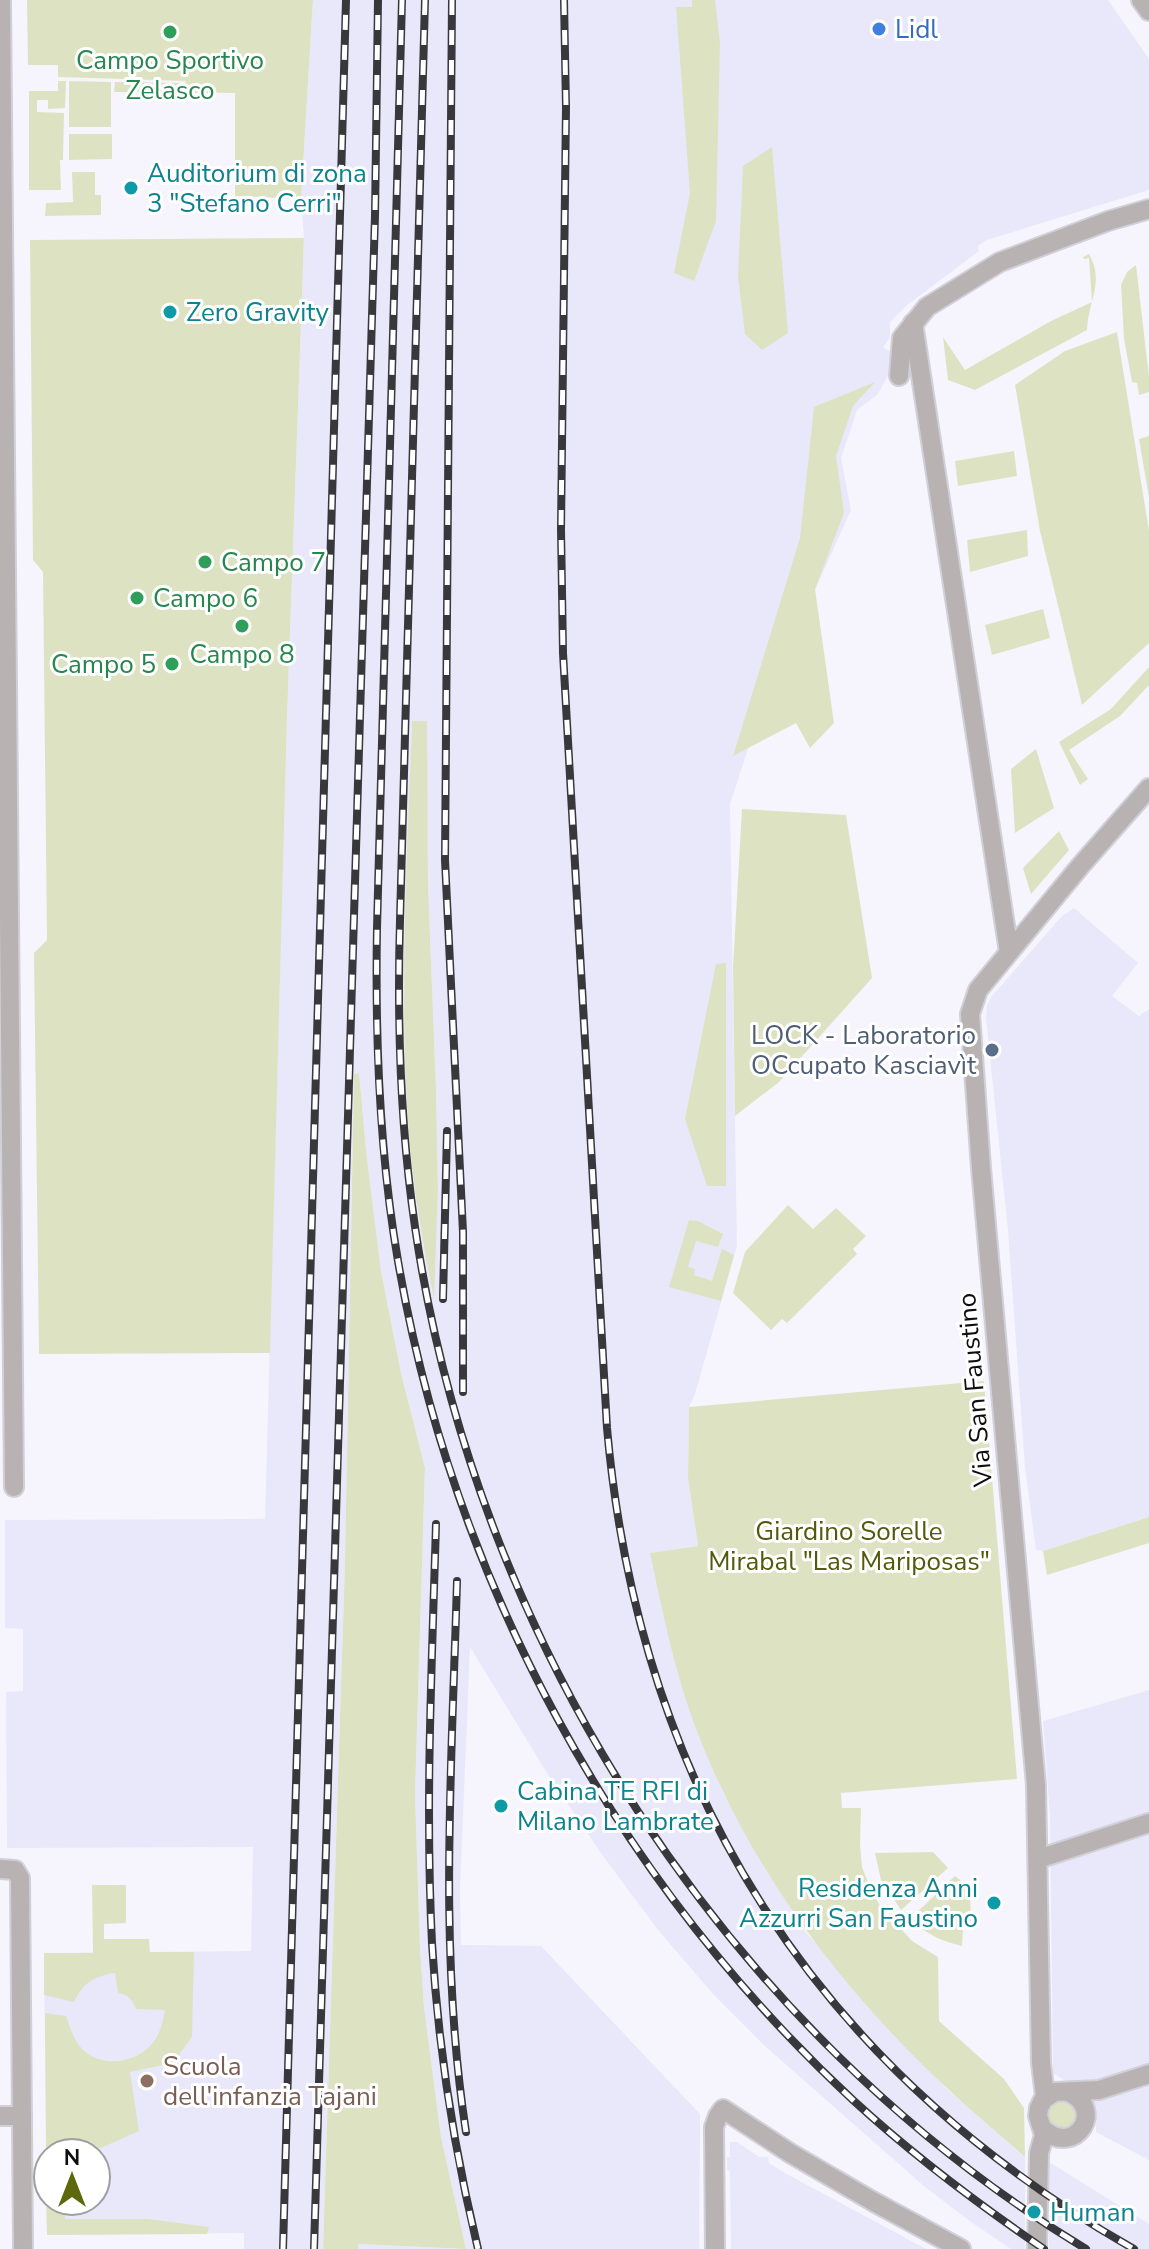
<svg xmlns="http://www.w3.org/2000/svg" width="1149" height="2249" viewBox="0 0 1149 2249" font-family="'Nunito Sans',sans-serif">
<rect width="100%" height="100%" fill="#f6f5fe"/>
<!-- built -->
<g fill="#e8e8fa" fill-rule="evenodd">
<path d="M313 0H1108L1149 59V190L987 240 978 246 979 251 906 306 890 322V338L883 347 894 354 891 371 877 395 857 410 841 458 851 510 760 712 730 804 737 1246 695 1394 689 1407 688 1478 698 1546 651 1553 692 1718 723 1792 768 1872 805 1931 947 2089 1025 2157V2249H1011L971 2222 925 2187 766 2047 713 1994 658 1930 603 1856 547 1773 470 1647 460 1889 461 1945 541 1946 700 2114V2133L699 2249H466L441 2137 424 2007 420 1948 415 1794 425 1468 401 1373 381 1271 367 1159 359 1073 354 1074 345 1560 323 2249H244V2233L47 2235 44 1953 251 1951 253 1847 7 1848 6 1692 23 1691V1629L5 1628V1520L265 1519 287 718 304 238 301 199ZM412 721H426L428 884 436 1088 438 1190 433 1295 419 1221 408 1111 406 1036V920ZM48 2153H96V2201H48Z"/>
<path d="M1074 908 1138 963 1112 996 1139 1016 1149 1009V1517L1043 1551 1036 1550 1025 1468 1008 1231 986 1018 987 1005 992 996 1062 916Z"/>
<path d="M1149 1690V2160L1096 2132V2110L1068 2083 1053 2073 1050 1817 1043 1721Z"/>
<path d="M730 2142H737L759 2157H768L769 2163 785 2173 926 2249H731L730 2171 727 2170V2157H730Z"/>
<path d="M1049 2162 1149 2224V2249H1049Z"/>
<path d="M357 2244 464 2249H358Z"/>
</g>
<!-- green -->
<g fill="#dde3c2">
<path d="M27 0H313L301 199 235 196V93L114 92 115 82 185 83 186 81 58 77V65H28Z"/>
<path d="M692 0H715L720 43 716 221 694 281 674 273 690 193 676 7H692Z"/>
<path d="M58 81H66L65 108 48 109V100H37V112L64 113 63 160H60L61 190H29V91H58Z"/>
<path d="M69 81 111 82V127H69Z"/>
<path d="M69 134H112V159L69 160Z"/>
<path d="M772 147 788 333 762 350 745 334 738 277 743 166Z"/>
<path d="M72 172H95V195H101V215L45 216 46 203 73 202Z"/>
<path d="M304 238 287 718 270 1353 39 1354 34 953 47 940 43 572 33 560 30 240Z"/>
<path d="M1089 254C1105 282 1088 301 1087 330L975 390 948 380 943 337 965 370 1051 321 1092 302 1089 258 1084 259 1083 257Z"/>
<path d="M1136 265 1149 377V392L1139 395 1137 383 1132 382 1124 339 1121 285 1127 272Z"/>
<path d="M1117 332 1149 531V643L1082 705 1040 531 1015 385 1065 351Z"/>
<path d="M875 382 853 406 836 456 844 513 815 589 834 723 810 748 796 723 733 756 800 538 814 407Z"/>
<path d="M1149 436V498L1139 439Z"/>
<path d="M1014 451 1017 476 958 486 955 461Z"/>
<path d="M1027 530 1028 556 970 572 967 540Z"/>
<path d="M1043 609 1050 638 992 655 985 625Z"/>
<path d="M1149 667V685L1120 716 1069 750 1088 779 1080 785 1059 742 1111 709Z"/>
<path d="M412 721H427L428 884 436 1088 438 1190 434 1299C425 1255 417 1211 412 1166 397 1019 407 868 412 721Z"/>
<path d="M1036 749 1054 808 1015 833 1011 769Z"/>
<path d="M742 809 846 815 872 978 779 1082 735 1116 733 967Z"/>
<path d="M1059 831 1069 850 1031 894 1023 868Z"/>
<path d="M726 963V1186H707L685 1119 716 964Z"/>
<path d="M359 1073 367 1159 381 1271 401 1373 425 1468 415 1794 420 1948 424 2007 441 2137 466 2249 358 2244V2249H323L345 1560 354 1074Z"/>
<path d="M788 1205 813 1229 836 1208 866 1236 853 1249 857 1254 787 1323 782 1319 771 1330 733 1293 745 1252Z"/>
<path d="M689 1220 698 1221 723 1234 718 1247 696 1241 688 1267 695 1269 694 1275 712 1281 722 1249 734 1255 721 1301 669 1287Z"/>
<path d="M984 1381 1017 1779 841 1793 842 1808H861L860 1846 862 1867 869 1885 880 1906 912 1941 938 1957 939 2021 1004 2079 1024 2108 1025 2157C999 2134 973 2113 948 2089 837 1986 744 1861 692 1718 673 1664 662 1609 650 1553L698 1546 688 1478 689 1407Z"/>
<path d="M1149 1517V1543L1047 1575 1043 1551Z"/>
<path d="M933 1852 948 1868 901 1910 881 1880 875 1853Z"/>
<path d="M955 1876 970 1888 971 1928H963L962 1946C941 1941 926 1934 910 1919Z"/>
<path d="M92 1885H126V1923L104 1924V1939H149L150 1952H194L192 2037 173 2063 130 2072 139 2131 101 2148 46 2149 45 2013 66 2016C71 2030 75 2045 88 2054 109 2068 141 2061 155 2040 161 2031 163 2021 165 2010L136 2009C132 1999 128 1995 118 1993L115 1973C94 1976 83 1983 74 2002L44 1995V1953H93Z"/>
<circle cx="1062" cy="2115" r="13"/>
<path d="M46 2193 48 2201H64L65 2219H148L209 2227 207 2234 47 2235Z"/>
</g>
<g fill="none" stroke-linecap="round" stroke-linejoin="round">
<!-- minor casing -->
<g stroke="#d1d0d8" stroke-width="22">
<g id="minor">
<path d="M1 0 14 1487"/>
<path d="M1141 0 1149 11"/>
<path d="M913 323 1009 952"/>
<path d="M899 376 902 338 927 307 1000 262 1108 221 1149 209"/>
<path d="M1038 1859 1149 1823"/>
<path d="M0 1869 15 1870 20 1878 23 2249"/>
<path d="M1044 2099 1055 2092 1099 2090 1149 2074"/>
<path d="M0 2116H22"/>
<path d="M1044 2130C1076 2157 1106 2108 1068 2092"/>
<path d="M715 2249 714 2127 718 2116 723 2109 790 2153 874 2202 961 2249"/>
<path d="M1037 2249 1039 2153 1044 2135 1038 2116 1039 2108 1045 2096 1041 2063 1036 1785 981 1168 970 1014 978 990 1082 864 1149 788"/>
</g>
</g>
<!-- minor -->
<use href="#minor" stroke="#b8b2b3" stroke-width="18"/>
<!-- rail casing -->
<g stroke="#38383c" stroke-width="8">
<g id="rail">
<path d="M402 0 377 928C375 1040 379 1151 398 1261 453 1582 616 1880 854 2101 913 2155 978 2204 1044 2249"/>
<path d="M425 0 400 920C397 1022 400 1125 415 1227 475 1641 727 2032 1086 2249"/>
<path d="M452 0 445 860 463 1232V1392"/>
<path d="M564 0 566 107 561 529 563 653 607 1428C639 1791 817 2069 1134 2249"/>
<path d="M443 1299 447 1131"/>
<path d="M436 1524C432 1663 425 1803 432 1943 438 2046 454 2149 478 2249"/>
<path d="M457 1581C452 1765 438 1950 466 2132"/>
<path d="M283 2249 346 0"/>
<path d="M314 2249 375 216 378 0"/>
</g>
</g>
<!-- rail -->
<use href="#rail" stroke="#fff" stroke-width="5" stroke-dasharray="15" stroke-linecap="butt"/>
</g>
<!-- markers -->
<circle fill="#3f7fe0" stroke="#fff" stroke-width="3" cx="879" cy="29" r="8"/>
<g fill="#2e9e5b" stroke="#fff" stroke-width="3">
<circle cx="170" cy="32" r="8"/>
<circle cx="205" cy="562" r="8"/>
<circle cx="137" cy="598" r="8"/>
<circle cx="242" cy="626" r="8"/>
<circle cx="172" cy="664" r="8"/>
</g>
<g fill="#0f9aa8" stroke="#fff" stroke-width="3">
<circle cx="131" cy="188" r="8"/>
<circle cx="170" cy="312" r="8"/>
<circle cx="501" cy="1806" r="8"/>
<circle cx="994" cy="1903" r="8"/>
<circle cx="1034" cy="2212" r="8"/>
</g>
<circle fill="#5c6f8a" stroke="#fff" stroke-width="3" cx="992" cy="1050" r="8"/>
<circle fill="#8d6e63" stroke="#fff" stroke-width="3" cx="147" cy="2081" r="8"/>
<g text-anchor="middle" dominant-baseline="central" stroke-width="6" stroke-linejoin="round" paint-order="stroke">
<!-- shop labels -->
<g font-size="26" fill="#366cbe" stroke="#fff" text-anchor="start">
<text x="895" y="29">Lidl</text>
</g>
<!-- leisure labels -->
<g font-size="26" fill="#27864d" stroke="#fff">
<text x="170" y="60">Campo Sportivo<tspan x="170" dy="30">Zelasco</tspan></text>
<text x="221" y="562" text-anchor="start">Campo 7</text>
<text x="153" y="598" text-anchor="start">Campo 6</text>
<text x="242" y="654">Campo 8</text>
<text x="156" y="664" text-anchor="end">Campo 5</text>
</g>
<!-- culture labels -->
<g font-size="26" fill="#0d838f" stroke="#fff" text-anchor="start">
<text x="147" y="173">Auditorium di zona<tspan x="147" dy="30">3 "Stefano Cerri"</tspan></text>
<text x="186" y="312">Zero Gravity</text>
<text x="517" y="1791">Cabina TE RFI di<tspan x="517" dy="30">Milano Lambrate</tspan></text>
<text x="978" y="1888" text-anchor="end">Residenza Anni<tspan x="978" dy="30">Azzurri San Faustino</tspan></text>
<text x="1050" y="2212">Human</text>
</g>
<!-- service labels -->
<g font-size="26" fill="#4e5e75" stroke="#fff" text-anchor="end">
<text x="976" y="1035">LOCK - Laboratorio<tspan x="976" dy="30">OCcupato Kasciavìt</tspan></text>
</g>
<!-- street labels -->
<g font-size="26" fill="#0e0e11" stroke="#fff">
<text transform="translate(975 1390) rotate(-95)">Via San Faustino</text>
</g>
<!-- park labels -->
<g font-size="26" fill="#535a0c" stroke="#fff">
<text x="849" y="1531">Giardino Sorelle<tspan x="849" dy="30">Mirabal "Las Mariposas"</tspan></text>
</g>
<!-- education labels -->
<g font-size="26" fill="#785e54" stroke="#fff" text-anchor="start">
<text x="163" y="2066">Scuola<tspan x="163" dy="30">dell'infanzia Tajani</tspan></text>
</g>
</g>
<!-- north arrow -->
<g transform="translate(72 2177)"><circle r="38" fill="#ffffff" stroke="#9f9fa0" stroke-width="2"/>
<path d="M0-6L14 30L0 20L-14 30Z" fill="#5d670b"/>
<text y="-12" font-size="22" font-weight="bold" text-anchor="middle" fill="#0e0e11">N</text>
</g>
</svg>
